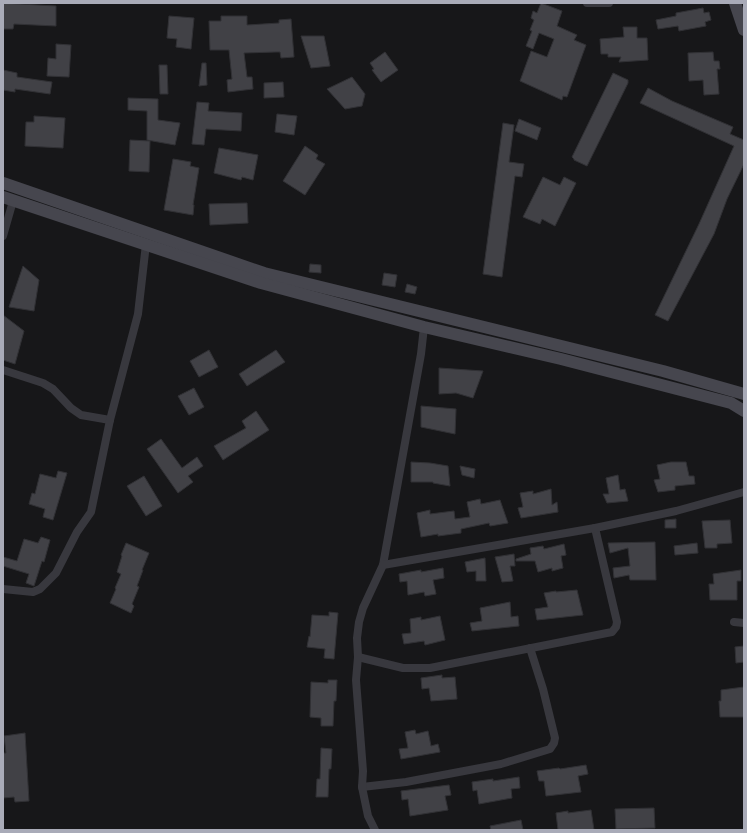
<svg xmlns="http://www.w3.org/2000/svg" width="747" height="833" viewBox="0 0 747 833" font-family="'Asap Condensed',sans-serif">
<rect width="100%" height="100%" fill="#171719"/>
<!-- building -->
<g fill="#414146" stroke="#313135">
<path d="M3 3 56 6V26L14 24 13 29H3Z"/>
<path d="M541 3 562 11 557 26 577 35 574 40 586 45 567 97 563 96 562 100 520 81 531 51 547 57 554 39 539 33 533 49 526 46 532 31 530 30 534 20 531 18 533 11 537 13Z"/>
<path d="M703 8 704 13 709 12 711 20 705 22 706 26 679 31 678 26 658 29 656 20 676 16V13Z"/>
<path d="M169 16 194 18 191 49 176 47 177 39 167 38Z"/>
<path d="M221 16H247V25L279 23V20L291 19 294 57 281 58 280 52H276L244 53 247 77H252L253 89 228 92 227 80 232 79 229 50H210L209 21H221Z"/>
<path d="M623 27H637V38H647L648 60 619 62 621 57H608V54H601L600 39 624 37Z"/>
<path d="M301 36H324L330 66 311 68Z"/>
<path d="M56 44 71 45 69 77 47 76 48 58 56 59Z"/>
<path d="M385 52 398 70 381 82 372 70 374 69 370 63Z"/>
<path d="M713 52 714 61H719L720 69H717L719 94 704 95 703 80 689 81 688 53Z"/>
<path d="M202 63H206L207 85 199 86Z"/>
<path d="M159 65H167L168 94H160Z"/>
<path d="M3 70 17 73V77L52 82 50 94 15 89V92L3 90Z"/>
<path d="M613 73 628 80V83L587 166 574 160V159L572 157Z"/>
<path d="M352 77 365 94 362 106 345 109 327 89Z"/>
<path d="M283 82 284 97 264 98V83Z"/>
<path d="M648 88 672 101 733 127 730 134 744 140V164L727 199 714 234 668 321 655 315 699 224 734 146 640 103Z"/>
<path d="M128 98 158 99V120L180 123 175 145 147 140V111L128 110Z"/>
<path d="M197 102 209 103 208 111 242 113 241 131 206 129 204 145 192 144Z"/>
<path d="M277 114 297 116 294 135 275 132Z"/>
<path d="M34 116 65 118 63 148 25 146 26 122H34Z"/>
<path d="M519 119 541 128 537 140 515 131Z"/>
<path d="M503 123 514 125 509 162 524 164 522 177 515 176 502 277 483 274Z"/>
<path d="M130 140 150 141 149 172 129 171Z"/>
<path d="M305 146 318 155 316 159 325 164 305 195 283 181Z"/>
<path d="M219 148 258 155 253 180 242 177 241 180 214 173Z"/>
<path d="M173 159 191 162 190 166 199 168 193 205H194L193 215 164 210Z"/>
<path d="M543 177 560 185 564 177 576 183 555 226 542 219 540 224 523 217Z"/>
<path d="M247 203 248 223 210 225 209 204Z"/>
<path d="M310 264 321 265V273L309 272Z"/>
<path d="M23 266 39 280 34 311 9 307Z"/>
<path d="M384 273 397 275 395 287 382 285Z"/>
<path d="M407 284 417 287 415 294 405 292Z"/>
<path d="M3 315 24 331 15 364 3 360Z"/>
<path d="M209 350 218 367 199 377 190 361Z"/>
<path d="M276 350 285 362 247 386 239 374Z"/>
<path d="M439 368 483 371 473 398 456 393 439 394Z"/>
<path d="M194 388 204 407 189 415 178 396Z"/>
<path d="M421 406 456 409 455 434 421 427Z"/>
<path d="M256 411 269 430 223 460 214 446 246 428 242 421Z"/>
<path d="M161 439 182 468 197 457 203 466 188 476 193 482 178 493 147 449Z"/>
<path d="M411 462 430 463 448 466 450 486 433 483V482H411Z"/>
<path d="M671 462H686L689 476H694L695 484 675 486V490L658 492 654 480 660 479 657 465Z"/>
<path d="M460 466 475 469 474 478 462 475Z"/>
<path d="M58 471 67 473 53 520 43 517 45 509 29 504 32 493 35 494 40 474 56 478Z"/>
<path d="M618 475 620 490 625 489 628 501 607 503 603 494H609L606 478Z"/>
<path d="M144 476 162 506 146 516 127 486Z"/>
<path d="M551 489 552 505 557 502 558 512 521 518 518 508 523 507 520 493 533 491V494Z"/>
<path d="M480 499 481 504 500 500 508 523 490 526 489 523 461 529V533L438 536V534L421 537 417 513 430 510V514L454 511 455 519 470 517 467 502Z"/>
<path d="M676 519V528H665V520Z"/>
<path d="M730 520 732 543 717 544V548H705L702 521Z"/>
<path d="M41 537 50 540 44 562 42 561 34 586 26 583 29 574 3 566V557L17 561 24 539 38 543Z"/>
<path d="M655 542 656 580H630L629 575 614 578 613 568 630 566 628 548 610 553 608 543Z"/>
<path d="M126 543 149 553 142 570H143L137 586 139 587 132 604 134 606 131 613 110 603 116 589 115 588 121 574 117 572 122 556 121 555Z"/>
<path d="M697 543 698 553 675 555 674 546Z"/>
<path d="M564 544 566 555 561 556 563 568 552 571V568L538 572 535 561H516V559L531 554 530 548 543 546 544 549Z"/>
<path d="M514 554 515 566H510L513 581 502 582 495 557Z"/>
<path d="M485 558 486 581H476V571L467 572 465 562Z"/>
<path d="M443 568 444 578 433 580 436 594 425 596 424 592 408 595 407 581 400 582 399 574 421 570V572Z"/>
<path d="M741 570V581H737V600H710L709 584H714L713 574Z"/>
<path d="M577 590 583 615 537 620 535 609 548 607 544 593 556 591V592Z"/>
<path d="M510 602 511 617 518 616 519 626 472 631 470 623 482 621 480 608Z"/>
<path d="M329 612 338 613 334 659 324 658 325 649 307 647 309 636 310 637 312 615 329 616Z"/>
<path d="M440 616 445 640 425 645 424 641 404 644 402 634 411 633 410 619 421 617V620Z"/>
<path d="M744 646V662L736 663 735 647Z"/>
<path d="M442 675V678L455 677 457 699 431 701 429 688 422 689 421 678Z"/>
<path d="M328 680H337L336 701H334L333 726H321V718L310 717 311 682 328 683Z"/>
<path d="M744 687V717H720L719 701H721V690Z"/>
<path d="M415 730 416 734 428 731 431 746 438 744 440 752 401 759 399 749 408 748 405 732Z"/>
<path d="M25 733 29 801 15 802 14 797 3 798V753H6L4 736Z"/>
<path d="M321 748 332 749 331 769H329L328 797H316L317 779H320Z"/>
<path d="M586 765 588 774 578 776 581 792 546 796 544 781H539L537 771 559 768 560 769Z"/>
<path d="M519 777 520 788 511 789 512 798 479 804 477 790 473 791 472 782 493 779V781Z"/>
<path d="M449 785 451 795 445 796 448 810 410 816 408 799 402 800 401 791Z"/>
<path d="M654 808 655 828 616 829 615 809Z"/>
<path d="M591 810 594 830H558L556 813 568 811V813Z"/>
<path d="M521 820 523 830H491L490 826Z"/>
</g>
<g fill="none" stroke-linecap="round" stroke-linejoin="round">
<!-- street -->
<g stroke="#38383e" stroke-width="8">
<path d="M587 3H609"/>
<path d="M3 236 13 201"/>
<path d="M3 370 43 383 53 389 71 408 81 415 110 420"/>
<path d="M383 565 421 354 424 327"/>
<path d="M3 589 33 592 40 589 56 573 77 532 91 512 110 420 138 314 146 244"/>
<path d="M734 622 744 623"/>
<path d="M358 657 403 668H430L612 632 616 627 617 622 595 528"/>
<path d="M362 787 406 782 501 764 550 749 554 743 555 738 543 689 530 648"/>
<path d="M375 830 368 816 362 787 363 771 356 680 358 657 357 638 359 622 363 608 383 565 595 528 676 511 744 492"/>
</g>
<!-- secondary -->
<g stroke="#46464e" stroke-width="12">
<path d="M735 3 744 30"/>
<path d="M3 183 264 273 663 371 744 394"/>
<path d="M3 197 261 283 424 327 561 359 731 403 744 411"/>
</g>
</g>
<!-- border -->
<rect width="747" height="833" fill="none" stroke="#a9abb8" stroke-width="8"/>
</svg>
